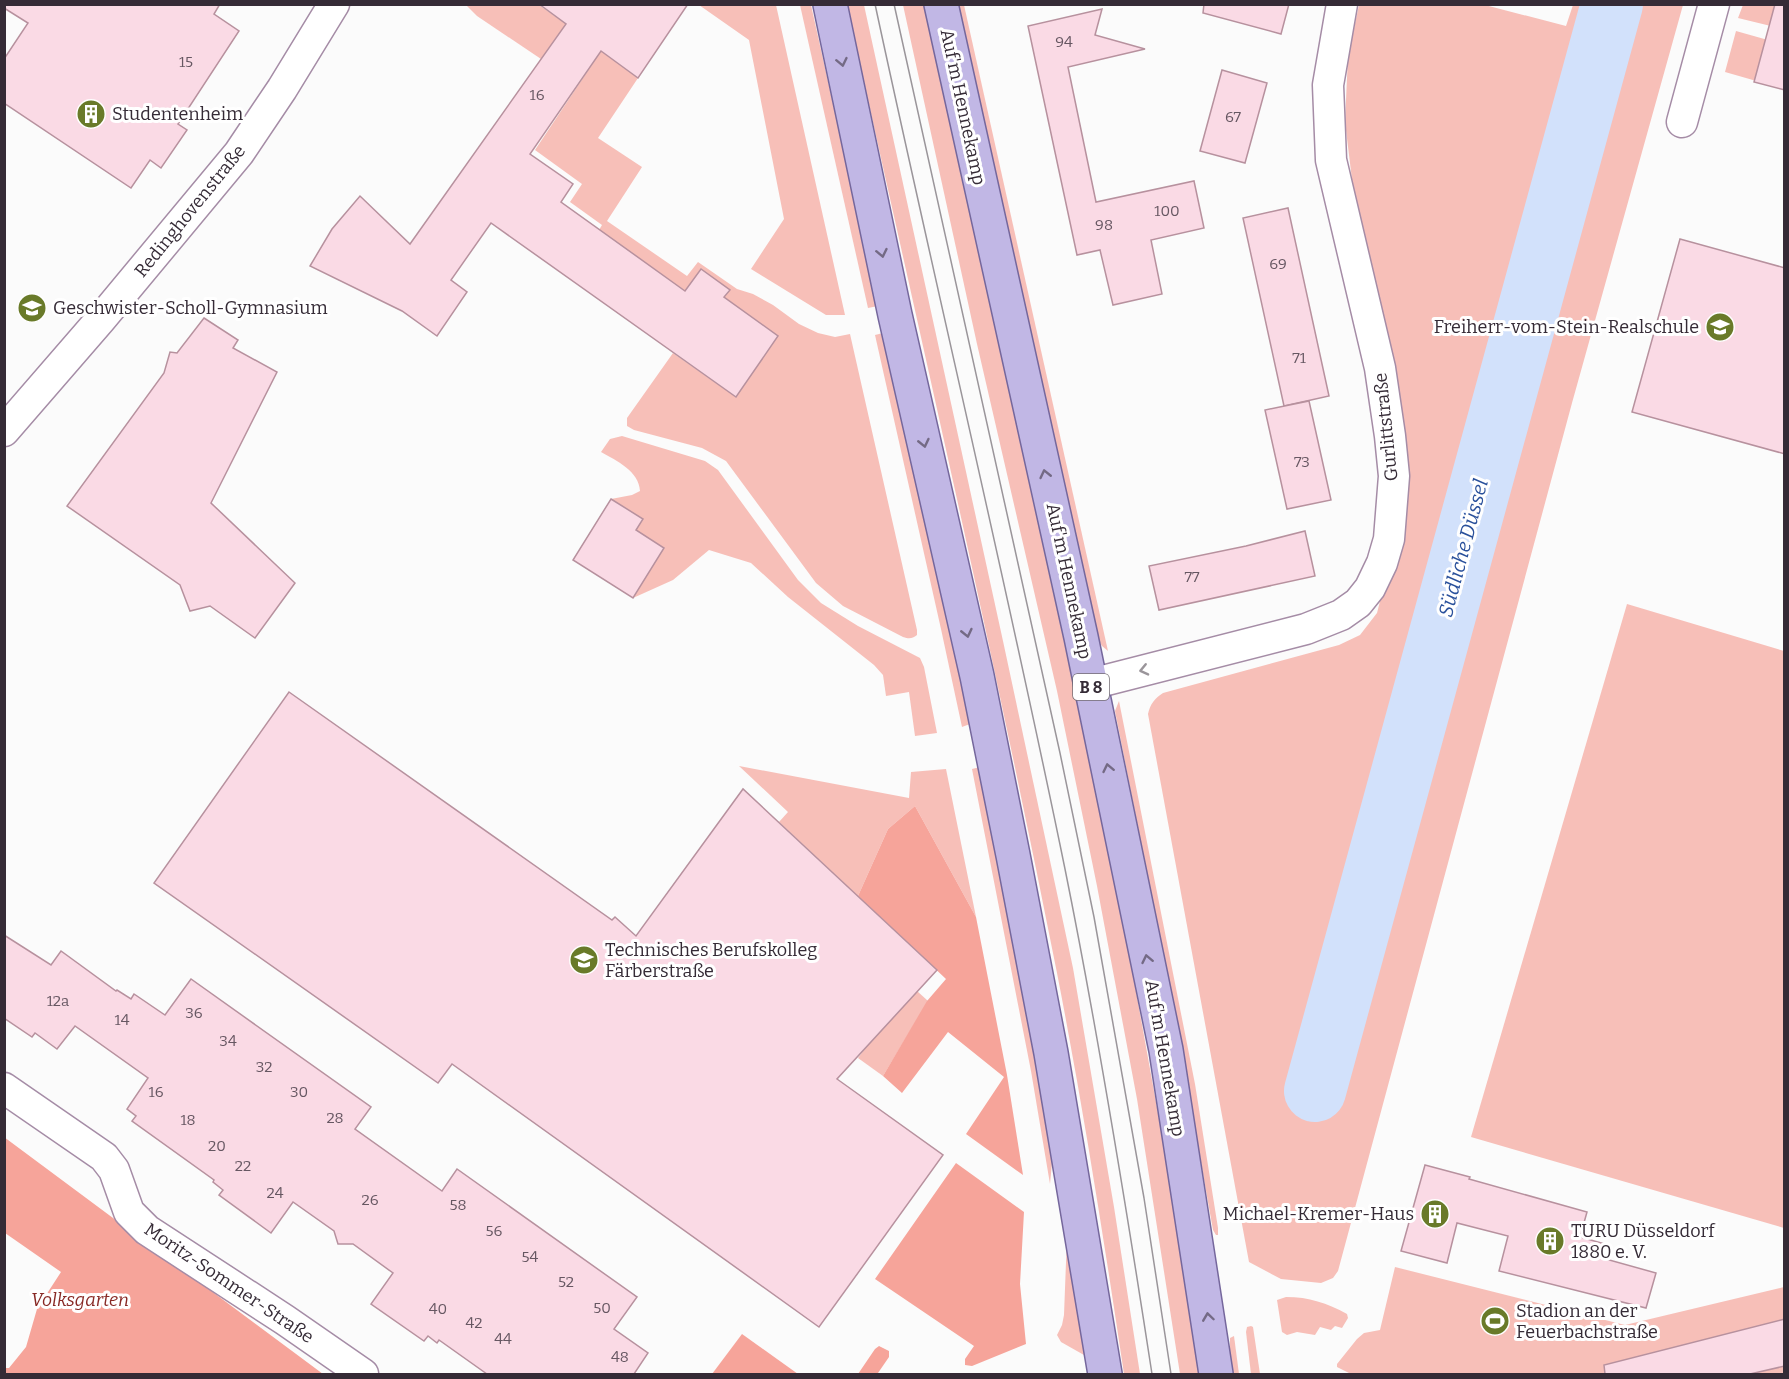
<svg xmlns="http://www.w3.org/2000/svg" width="1789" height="1379" viewBox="0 0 1789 1379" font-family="Bitter,serif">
<rect width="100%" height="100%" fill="#fbfbfb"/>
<!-- green -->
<g fill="#f7bfb8">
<path d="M466 5H539L566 24 541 59 477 16Z"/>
<path d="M699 5H776L845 315H826L751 269 784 219 749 40Z"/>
<path d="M800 5H811L878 306 868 308Z"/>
<path d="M847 5H864L1003 641 1073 968 1114 1207 1140 1374H1124C1104 1240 1083 1106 1057 973 993 649 918 327 847 5Z"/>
<path d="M903 5H924L1081 718 1126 936 1163 1141 1200 1374H1180L1137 1099 1097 886 1057 691 977 344Z"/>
<path d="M959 5H964L1108 651 1102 646 1098 640Z"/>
<path d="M1359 5H1485L1566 26 1573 5H1683L1572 403 1338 1271 1333 1278 1321 1283 1281 1279 1249 1262 1148 714C1150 704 1155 698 1163 693L1339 645 1360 635 1377 613 1387 574 1399 505 1354 196 1345 122 1348 56Z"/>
<path d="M1743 5H1784V89L1725 72 1736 31 1775 42 1779 28 1738 18Z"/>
<path d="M601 51 638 78 598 138 642 167 607 221 687 276 698 262 737 289 753 294 773 305 799 324 818 333 835 337 850 334 917 630V635C912 639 909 639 903 637L843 606 816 583 726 461 702 448 634 430 627 426V418L673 353 736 397 778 336 724 297 729 290 701 270 685 291 599 230 602 225 570 202 582 184 535 150Z"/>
<path d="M883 333 970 724 962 727 941 629 875 335Z"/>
<path d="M622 436 705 461 718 470 798 580 821 603 858 626 920 658 924 667 937 733 915 736 909 692 886 696 883 675 874 665 788 597 751 563 709 550 673 580 633 598 664 548 636 530 643 519 611 499 632 495 640 491C639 471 617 461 601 452L610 439Z"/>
<path d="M1627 604 1784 651V1228L1471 1137Z"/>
<path d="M1119 701 1195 1084 1218 1228V1235H1216L1213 1230 1173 1005 1115 711Z"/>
<path d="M739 766 909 798 911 772 946 769 976 917 915 806 888 829 858 896 779 822 788 812Z"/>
<path d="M980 767 1053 1152 1050 1184 1031 1071 972 769Z"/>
<path d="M917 991 928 1001 883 1076 858 1058 866 1047Z"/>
<path d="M1067 1236 1086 1350 1084 1355 1061 1342 1057 1335 1062 1325 1064 1315Z"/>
<path d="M1395 1267 1625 1325 1784 1287V1374H1351L1337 1367V1364L1357 1339 1364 1333 1380 1330Z"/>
<path d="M1286 1297C1309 1297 1327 1303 1347 1314L1348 1318 1342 1328 1335 1326 1331 1330 1320 1327 1315 1335 1297 1332 1287 1335 1282 1332 1277 1300Z"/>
<path d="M1251 1326 1253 1327 1260 1374H1251L1246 1332 1247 1327Z"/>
<path d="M1234 1336 1239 1374H1233L1230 1354V1338Z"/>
</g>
<!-- forest -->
<g fill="#f6a49a">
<path d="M915 806 976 917 1007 1075 1023 1175 966 1134 1004 1077 948 1032 902 1093 883 1076 927 1001 946 979 858 896 888 829Z"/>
<path d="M4 1137 323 1374H5V1368H9L26 1347 37 1309 61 1272 5 1233Z"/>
<path d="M956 1163 1024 1212 1020 1284 1026 1344 972 1366 965 1365V1359L974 1346 875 1279Z"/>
<path d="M742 1334 798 1374H712Z"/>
<path d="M879 1346 889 1351V1357L878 1373 880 1374H858L875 1349Z"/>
</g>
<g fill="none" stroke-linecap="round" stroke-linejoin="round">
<!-- river -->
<path stroke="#d2e1fb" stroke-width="62" d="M1315 1091 1612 4"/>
</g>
<!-- building -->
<g fill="#fadae5" stroke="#b7919e" stroke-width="1.5">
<path d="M4 4H220L214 14 239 31 178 124 187 130 161 168 150 160 131 188 4 103V59L28 23 4 8Z"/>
<path d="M539 4H688L638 78 601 51 530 154 573 184 561 202 685 291 701 269 730 290 724 297 778 336 736 397 491 223 451 280 467 292 437 336 402 311 310 266 332 229 360 196 410 244 566 24Z"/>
<path d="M1204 4H1289L1281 34 1203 13Z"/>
<path d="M1775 4H1785V90L1754 82Z"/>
<path d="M1102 9 1095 35 1145 49 1068 67 1096 202 1194 181 1204 228 1151 240 1162 294 1113 305 1100 250 1077 255 1028 26Z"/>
<path d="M1222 70 1267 83 1245 163 1200 151Z"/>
<path d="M1288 208 1329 396 1284 406 1243 218Z"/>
<path d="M1680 239 1785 268V454L1632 412Z"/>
<path d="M204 318 238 340 233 348 277 372 211 503 295 583 255 638 210 606 190 611 180 585 67 506 164 373 170 352 177 353Z"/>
<path d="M1309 401 1331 500 1287 509 1265 410Z"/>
<path d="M611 499 643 519 636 530 664 548 633 598 573 560Z"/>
<path d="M1305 531 1315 576 1159 610 1149 566 1246 546Z"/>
<path d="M289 692 612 920 615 917 636 936 743 789 937 970 837 1079 943 1155 819 1327 452 1064 438 1083 154 883Z"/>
<path d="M4 935 51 965 61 951 116 991 117 990 131 999 134 994 165 1015 191 979 371 1107 355 1129 442 1191 457 1169 637 1297 614 1329 648 1353 634 1374H487L439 1340 437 1343 428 1336 424 1341 371 1304 393 1273 353 1244H338L334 1231 293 1202 271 1233 219 1195 223 1190 213 1182 214 1180 132 1121 136 1116 127 1109 148 1078 75 1026 57 1049 35 1033 32 1037 4 1018Z"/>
<path d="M1425 1165 1470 1177 1469 1179 1587 1212 1580 1237 1605 1244 1602 1258 1656 1273 1646 1308 1499 1271 1508 1236 1457 1223 1447 1263 1401 1251Z"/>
<path d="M1785 1319V1366L1750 1374H1605L1604 1365Z"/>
</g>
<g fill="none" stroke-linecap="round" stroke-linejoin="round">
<!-- minor casing -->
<g stroke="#a58ca6" stroke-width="33">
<g id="minor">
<path d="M1682 122 1714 4"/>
<path d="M4 431 101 319 239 153 282 89 334 4"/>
<path d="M1091 684 1306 629 1341 615 1358 603 1370 588 1382 563 1389 539 1394 476 1390 436 1380 368 1331 160 1328 85 1342 4"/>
<path d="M4 1088 104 1157 114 1170 129 1212 147 1230 285 1320 363 1374"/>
</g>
</g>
<!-- primary casing -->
<g stroke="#75679c" stroke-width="36">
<g id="primary">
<path d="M830 4 895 315 977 676 1013 855 1051 1053 1105 1374"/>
<path d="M941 4 1081 637 1166 1050 1216 1374"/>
</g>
</g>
<!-- minor -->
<use href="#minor" stroke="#fff" stroke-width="30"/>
<!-- primary -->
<use href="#primary" stroke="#c1b7e5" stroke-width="33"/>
<!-- tram -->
<g stroke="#9a959a" stroke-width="1.5">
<path d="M875 4C937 293 1006 580 1065 869 1099 1037 1126 1205 1152 1374"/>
<path d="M894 4 1060 753 1094 917 1144 1198 1171 1374"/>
</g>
</g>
<!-- one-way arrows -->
<defs><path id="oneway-chevron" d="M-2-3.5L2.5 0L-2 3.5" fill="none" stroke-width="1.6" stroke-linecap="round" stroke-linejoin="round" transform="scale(1.5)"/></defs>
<g stroke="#746a85">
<use href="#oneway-chevron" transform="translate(842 62) rotate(78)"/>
<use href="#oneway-chevron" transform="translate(882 253) rotate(78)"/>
<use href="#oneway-chevron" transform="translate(924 443) rotate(77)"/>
<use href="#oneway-chevron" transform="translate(1045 474) rotate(-103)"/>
<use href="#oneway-chevron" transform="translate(967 633) rotate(77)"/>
<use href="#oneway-chevron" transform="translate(1108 768) rotate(-102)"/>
<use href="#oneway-chevron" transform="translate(1147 959) rotate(-102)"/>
<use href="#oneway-chevron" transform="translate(1208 1317) rotate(-98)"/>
</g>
<use stroke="#9a959a" href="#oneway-chevron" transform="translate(1144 670) rotate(167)"/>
<!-- icons -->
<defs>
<g id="building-disc" transform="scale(1.5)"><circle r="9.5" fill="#697a29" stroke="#fff"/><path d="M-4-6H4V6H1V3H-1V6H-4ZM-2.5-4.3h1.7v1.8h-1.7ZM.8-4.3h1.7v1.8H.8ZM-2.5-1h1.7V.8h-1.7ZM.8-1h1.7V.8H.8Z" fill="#fff"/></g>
<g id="school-disc" transform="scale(1.5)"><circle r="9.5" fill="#697a29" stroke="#fff"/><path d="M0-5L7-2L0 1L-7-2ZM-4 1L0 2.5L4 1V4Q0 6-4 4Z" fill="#fff"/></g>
<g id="stadium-disc" transform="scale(1.5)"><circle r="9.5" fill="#697a29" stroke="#fff"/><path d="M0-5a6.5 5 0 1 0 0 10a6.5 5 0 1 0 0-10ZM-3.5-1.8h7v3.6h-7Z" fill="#fff"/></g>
</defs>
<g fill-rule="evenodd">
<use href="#building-disc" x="91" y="114"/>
<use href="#school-disc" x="32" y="308"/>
<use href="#school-disc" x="1720" y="327"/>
<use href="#school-disc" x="584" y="960"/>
<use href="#building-disc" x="1435" y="1214"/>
<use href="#building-disc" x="1550" y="1241"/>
<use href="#stadium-disc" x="1495" y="1321"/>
</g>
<g text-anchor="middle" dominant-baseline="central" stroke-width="6" stroke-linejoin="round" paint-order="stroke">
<!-- number labels -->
<g font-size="15" fill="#665762">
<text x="1064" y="42">94</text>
<text x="186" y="62">15</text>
<text x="537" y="95">16</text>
<text x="1233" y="117">67</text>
<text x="1167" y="211">100</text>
<text x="1104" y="225">98</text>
<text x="1278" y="264">69</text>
<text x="1299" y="358">71</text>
<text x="1302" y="462">73</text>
<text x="1192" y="577">77</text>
<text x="58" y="1001">12a</text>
<text x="194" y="1013">36</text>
<text x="122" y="1020">14</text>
<text x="228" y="1041">34</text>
<text x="264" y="1067">32</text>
<text x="156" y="1092">16</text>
<text x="299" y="1092">30</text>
<text x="335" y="1118">28</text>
<text x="188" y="1120">18</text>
<text x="217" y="1146">20</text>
<text x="243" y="1166">22</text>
<text x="275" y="1193">24</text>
<text x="370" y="1200">26</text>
<text x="458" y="1205">58</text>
<text x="494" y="1231">56</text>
<text x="530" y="1257">54</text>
<text x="566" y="1282">52</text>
<text x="602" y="1308">50</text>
<text x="438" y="1309">40</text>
<text x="474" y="1323">42</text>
<text x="503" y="1339">44</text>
<text x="620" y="1357">48</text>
</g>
<!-- shield labels -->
<rect fill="#fff" stroke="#726b72" stroke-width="1.5" x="1073" y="674" width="36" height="26" rx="4.5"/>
<g font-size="16" font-weight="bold" fill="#352b36">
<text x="1091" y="687">B 8</text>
</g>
<!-- street labels -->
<g font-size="18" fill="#352b36" stroke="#fff">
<text transform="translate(963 107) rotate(78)">Auf'm Hennekamp</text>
<text transform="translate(190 211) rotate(-51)">Redinghovenstraße</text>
<text transform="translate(1386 427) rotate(-96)">Gurlittstraße</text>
<text transform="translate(1069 581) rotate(78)">Auf'm Hennekamp</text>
<text transform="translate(1165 1058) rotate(80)">Auf'm Hennekamp</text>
<text transform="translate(229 1283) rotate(34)">Moritz-Sommer-Straße</text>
</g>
<!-- poi labels -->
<g font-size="18" fill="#352b36" stroke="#fff" text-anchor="start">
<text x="112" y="114">Studentenheim</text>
<text x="53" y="308">Geschwister-Scholl-Gymnasium</text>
<text x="1699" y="327" text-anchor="end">Freiherr-vom-Stein-Realschule</text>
<text x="605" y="950">Technisches Berufskolleg<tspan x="605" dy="21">Färberstraße</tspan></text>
<text x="1414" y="1214" text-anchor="end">Michael-Kremer-Haus</text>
<text x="1571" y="1231">TURU Düsseldorf<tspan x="1571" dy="21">1880 e. V.</tspan></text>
<text x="1516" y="1311">Stadion an der<tspan x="1516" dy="21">Feuerbachstraße</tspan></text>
</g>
<!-- park labels -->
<g font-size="18" font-style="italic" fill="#882925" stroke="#fff">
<text x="80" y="1300">Volksgarten</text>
</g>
<!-- water labels -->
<g font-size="20" font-style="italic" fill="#29509b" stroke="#fff">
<text transform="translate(1463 548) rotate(-75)">Südliche Düssel</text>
</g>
</g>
<!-- border -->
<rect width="1789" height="1379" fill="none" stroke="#352b36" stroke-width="12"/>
</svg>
